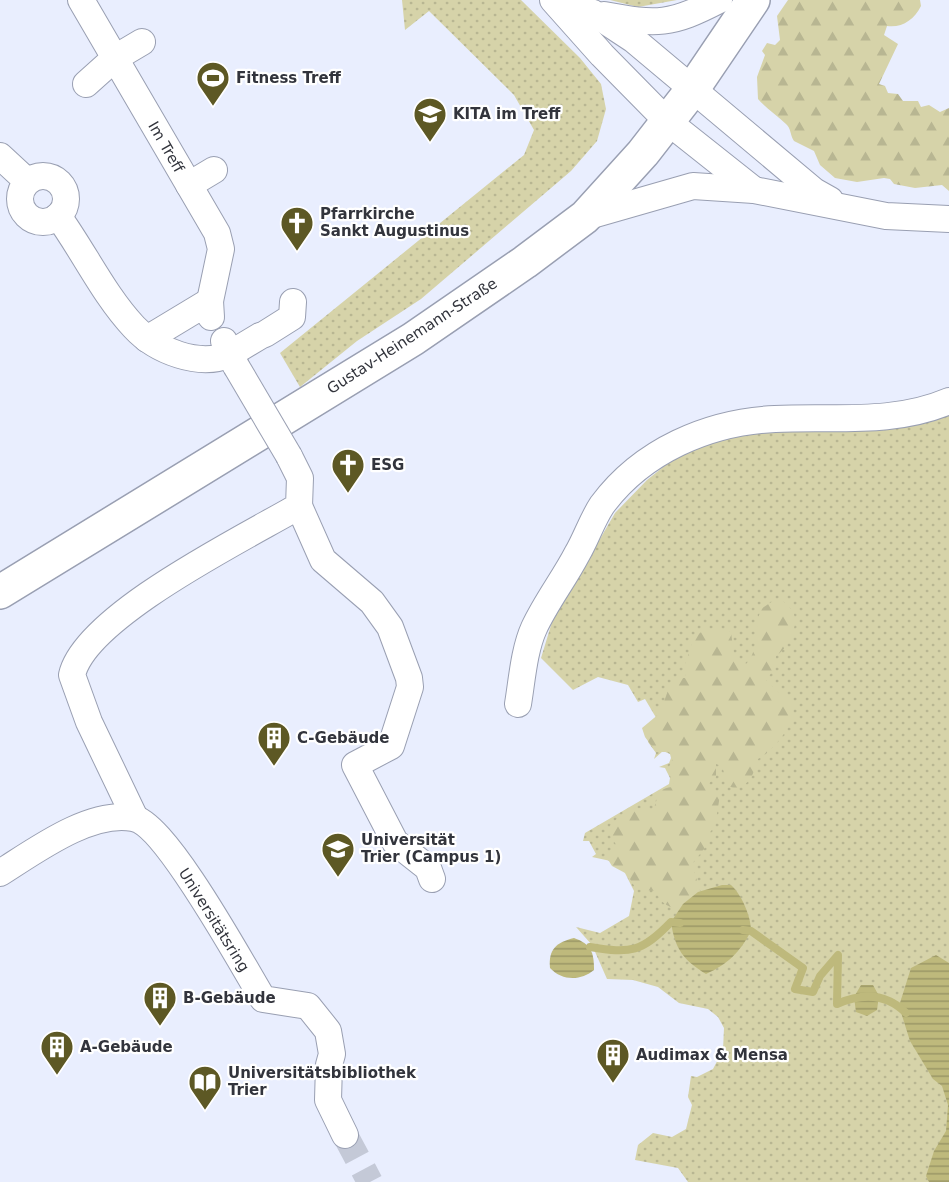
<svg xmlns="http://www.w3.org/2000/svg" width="949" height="1182" viewBox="0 0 949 1182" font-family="'DejaVu Sans',sans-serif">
<defs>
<pattern id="grass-dots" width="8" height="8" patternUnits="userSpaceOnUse" patternTransform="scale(1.5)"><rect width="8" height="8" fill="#d6d3a9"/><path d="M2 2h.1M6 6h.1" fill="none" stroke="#b8b692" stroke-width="1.8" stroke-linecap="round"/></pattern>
<pattern id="forest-firs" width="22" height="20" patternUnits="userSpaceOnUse" patternTransform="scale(1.5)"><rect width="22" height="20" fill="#d6d3a9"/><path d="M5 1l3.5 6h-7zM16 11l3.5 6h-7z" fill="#b8b692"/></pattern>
<pattern id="water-rules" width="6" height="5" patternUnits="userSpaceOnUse" patternTransform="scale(1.5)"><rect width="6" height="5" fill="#beb97c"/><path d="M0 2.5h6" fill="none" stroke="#9b9767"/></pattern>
</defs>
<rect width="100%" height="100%" fill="#e9eefe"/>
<!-- grass -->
<g fill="url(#grass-dots)">
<path d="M402 0H521L580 58 601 84 606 109 597 141 571 171 421 299 357 341 300 387 280 353 524 155 534 130 514 95 429 11 405 30Z"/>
<path d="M610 0H677L638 7Z"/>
<path d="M949 413V1182H688L678 1168 635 1160 638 1145 653 1133 672 1137 686 1129 692 1105 688 1097 691 1076 697 1077 713 1069 723 1050 724 1028 718 1017 708 1009 679 1003 658 987 633 980 607 979 592 945 576 927 600 933 629 916 634 891 620 863 592 857 596 854 589 841H583L585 833 669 784 670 778 665 768 659 767 669 763 671 758 670 754 663 751 654 759 656 753 648 742 658 721 645 699 638 702 628 685 598 677 573 690 541 658 552 622 615 513 647 480 688 447 777 426 923 423Z"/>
</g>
<!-- forest -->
<g fill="url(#forest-firs)">
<path d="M788 0H920L921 6C914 20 902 28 887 26L884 35 898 44 879 84 885 86 888 93 898 94 903 101H918L921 107 929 105 940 112 949 108V191L942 185 915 188 894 184 890 179 884 178 857 182 835 178 820 165 814 151 794 141C790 135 791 128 786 124 777 115 767 109 758 99L757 77 765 55 762 51 767 43 775 45 780 40 777 16Z"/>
<path d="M776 599 782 600 793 611C799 627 789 647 776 656L775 668 766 680 793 706C796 724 773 751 758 759 754 775 746 793 728 786L722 766 716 764V777L707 785 720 795 715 826 707 836 708 844 692 864 701 894 684 910C671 909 660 904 656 891L636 889 627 874 612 866 607 858 617 846 609 834 610 826C616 817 636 806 647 808L651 814C659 802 654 787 674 787L669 767 673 758 669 752H656L645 737 642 728 660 713 671 682 675 678H686L684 668 694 637C704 628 720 625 731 632L734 656 743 667C761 652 753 630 761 609Z"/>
</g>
<!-- water -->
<g fill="url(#water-rules)">
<path d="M722 885H731C742 895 751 917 751 931 740 952 728 964 706 974 683 960 675 949 671 922L683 904 698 892Z"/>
<path d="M574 938C591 944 594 952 594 970 581 981 562 981 550 968 548 949 557 942 574 938Z"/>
<path d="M936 955 949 963V1182H929L926 1176 934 1151 946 1131 948 1105 942 1086 933 1079 910 1041 899 1006 911 968Z"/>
<path d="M861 985H873L879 996 877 1010 867 1016 856 1012 854 997Z"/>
</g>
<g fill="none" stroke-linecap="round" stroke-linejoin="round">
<!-- stream -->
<g stroke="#beb97c" stroke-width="8">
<path d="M743 930 751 931 803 968 795 989 813 992 820 976 838 955 837 1004C862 993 886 993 906 1013"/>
<path d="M590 947C631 954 642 952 671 922L680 923"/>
</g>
<!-- minor-tunnel -->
<path stroke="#c4c9d7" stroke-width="26" stroke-dasharray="26 13" stroke-linecap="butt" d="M345 1135 370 1182"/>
<!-- minor casing -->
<g stroke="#999fb2" stroke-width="28">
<g id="minor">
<path d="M81 0 217 233 221 249 210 301"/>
<path d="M553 0 602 55 667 121 754 190"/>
<path d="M559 0 593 13 634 40 814 191 830 200"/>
<path d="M604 15C657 25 671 25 719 0"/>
<path d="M86 84 115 58 142 42"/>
<path d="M0 156 27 181"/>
<circle cx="43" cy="199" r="23"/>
<path d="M189 185 214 170"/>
<path d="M58 216C84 252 104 295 134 327 156 351 200 368 230 354L236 366"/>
<path d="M585 217 693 186 754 190 886 216 949 219"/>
<path d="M265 334 292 317 293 302"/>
<path d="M147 339 210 301 211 317"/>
<path d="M224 341 230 354 260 336"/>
<path d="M299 506 323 560 372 602 390 627 409 678 410 687 391 746 355 765 395 842 428 868 432 879"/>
<path d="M518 704C522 680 524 650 534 628 546 602 564 579 577 554 586 539 592 520 602 505 642 451 708 422 775 419 834 416 893 425 949 401"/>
<path d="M135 818 89 722 72 675C85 616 246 537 299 506L300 478 289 456"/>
<path d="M0 873C35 851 90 810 133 818 166 824 243 966 263 999L308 1006 328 1031 332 1054 329 1065 328 1100 345 1135"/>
</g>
</g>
<!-- major casing -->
<g stroke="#999fb2" stroke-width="36">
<path id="major" d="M0 592 413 339 525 262 585 217 643 153 692 90 753 0"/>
</g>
<!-- minor -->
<use href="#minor" stroke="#fff" stroke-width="26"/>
<!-- major -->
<use href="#major" stroke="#fff" stroke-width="33"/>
<!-- minor-bridge casing -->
<g stroke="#999fb2" stroke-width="28" stroke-linecap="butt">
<path id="minor-bridge" d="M236 366 289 456"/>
</g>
<!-- minor-bridge -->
<use href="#minor-bridge" stroke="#fff" stroke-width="26"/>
</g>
<!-- icons -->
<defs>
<g id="stadium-pin" transform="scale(1.725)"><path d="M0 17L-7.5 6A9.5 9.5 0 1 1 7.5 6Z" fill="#5d5824" stroke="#fff"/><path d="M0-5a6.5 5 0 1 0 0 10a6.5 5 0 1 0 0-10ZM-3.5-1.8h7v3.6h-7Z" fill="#fff"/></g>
<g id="school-pin" transform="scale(1.725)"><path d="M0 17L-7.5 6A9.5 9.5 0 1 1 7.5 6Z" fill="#5d5824" stroke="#fff"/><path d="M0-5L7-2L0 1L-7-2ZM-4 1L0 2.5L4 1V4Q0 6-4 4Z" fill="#fff"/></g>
<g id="church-pin" transform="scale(1.725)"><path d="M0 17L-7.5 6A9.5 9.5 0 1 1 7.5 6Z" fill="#5d5824" stroke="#fff"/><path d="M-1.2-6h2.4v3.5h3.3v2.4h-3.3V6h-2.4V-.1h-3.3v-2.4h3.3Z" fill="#fff"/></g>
<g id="building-pin" transform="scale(1.725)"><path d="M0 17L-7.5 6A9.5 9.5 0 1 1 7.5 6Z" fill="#5d5824" stroke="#fff"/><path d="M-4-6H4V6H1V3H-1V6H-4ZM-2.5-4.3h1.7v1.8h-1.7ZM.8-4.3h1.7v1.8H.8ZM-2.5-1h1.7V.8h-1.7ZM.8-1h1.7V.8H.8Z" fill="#fff"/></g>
<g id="university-pin" transform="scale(1.725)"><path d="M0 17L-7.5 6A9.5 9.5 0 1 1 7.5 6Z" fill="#5d5824" stroke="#fff"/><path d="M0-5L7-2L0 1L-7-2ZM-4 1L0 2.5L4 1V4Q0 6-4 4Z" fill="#fff"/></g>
<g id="library-pin" transform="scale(1.725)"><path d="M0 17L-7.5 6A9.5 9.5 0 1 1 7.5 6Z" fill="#5d5824" stroke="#fff"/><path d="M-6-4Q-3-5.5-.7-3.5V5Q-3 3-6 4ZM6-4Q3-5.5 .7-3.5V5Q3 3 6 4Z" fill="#fff"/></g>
</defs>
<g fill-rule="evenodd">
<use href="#stadium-pin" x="213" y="78"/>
<use href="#school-pin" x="430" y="114"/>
<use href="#church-pin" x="297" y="223"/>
<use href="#church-pin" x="348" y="465"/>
<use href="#building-pin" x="274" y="738"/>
<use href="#university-pin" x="338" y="849"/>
<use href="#building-pin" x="160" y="998"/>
<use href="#building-pin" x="57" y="1047"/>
<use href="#building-pin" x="613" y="1055"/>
<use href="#library-pin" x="205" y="1082"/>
</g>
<g text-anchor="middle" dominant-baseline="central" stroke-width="4.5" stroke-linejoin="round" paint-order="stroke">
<!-- poi labels -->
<g font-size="15" font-weight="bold" fill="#32343c" stroke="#fff" text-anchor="start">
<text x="236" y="78">Fitness Treff</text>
<text x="453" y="114">KITA im Treff</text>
<text x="320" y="214">Pfarrkirche<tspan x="320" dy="17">Sankt Augustinus</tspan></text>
<text x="371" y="465">ESG</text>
<text x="297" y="738">C-Gebäude</text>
<text x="361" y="840">Universität<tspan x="361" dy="17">Trier (Campus 1)</tspan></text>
<text x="183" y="998">B-Gebäude</text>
<text x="80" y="1047">A-Gebäude</text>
<text x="636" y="1055">Audimax &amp; Mensa</text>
<text x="228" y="1073">Universitätsbibliothek<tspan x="228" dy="17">Trier</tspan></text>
</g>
<!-- street labels -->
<g font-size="15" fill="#32343c" stroke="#fff">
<text transform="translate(166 147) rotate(60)">Im Treff</text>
<text transform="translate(412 336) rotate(-33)">Gustav-Heinemann-Straße</text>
<text transform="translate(214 920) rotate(58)">Universitätsring</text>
</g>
</g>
</svg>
